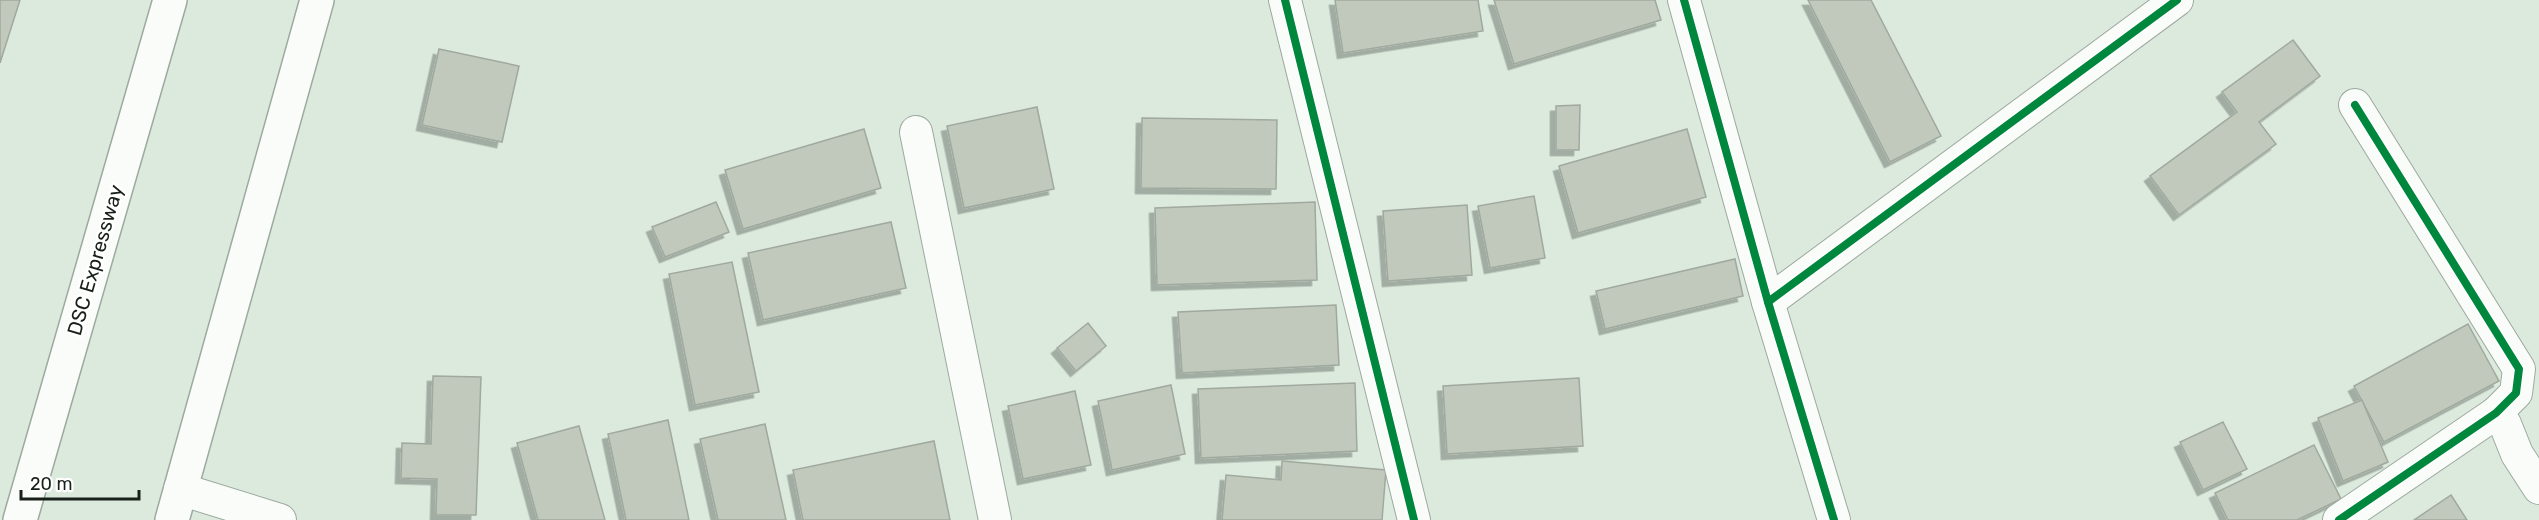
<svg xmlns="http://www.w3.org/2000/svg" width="2539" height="520" viewBox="0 0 2539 520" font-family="Rubik,sans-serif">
<defs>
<filter id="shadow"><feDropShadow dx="-5.5" dy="5.5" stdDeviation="0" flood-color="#0004"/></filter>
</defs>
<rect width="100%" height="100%" fill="#dbeadd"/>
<!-- building -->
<g fill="#c1c9bd" stroke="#a1a99e" stroke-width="1.5" filter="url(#shadow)">
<path d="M0 0H20L0 63Z"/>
<path d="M1335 0H1478L1483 31 1343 53Z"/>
<path d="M1494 0H1655L1661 20 1514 64Z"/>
<path d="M1808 0H1871L1941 136 1890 162Z"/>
<path d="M2293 40 2320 76 2259 122 2276 144 2179 215 2150 176 2237 112 2222 92Z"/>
<path d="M439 49 519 66 502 142 422 125Z"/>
<path d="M1580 105 1579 150H1556V106Z"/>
<path d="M1037 107 1054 189 964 208 947 126Z"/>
<path d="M1142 118 1277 120 1276 189 1141 188Z"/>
<path d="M864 129 881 188 743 229 725 170Z"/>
<path d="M1687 129 1706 197 1578 233 1559 166Z"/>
<path d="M1534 196 1545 258 1490 268 1478 206Z"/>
<path d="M716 202 729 232 665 257 652 227Z"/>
<path d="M1315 202 1317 280 1157 285 1155 208Z"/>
<path d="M1467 205 1472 275 1388 281 1383 211Z"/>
<path d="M891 222 906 288 763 320 748 253Z"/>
<path d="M1735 259 1743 296 1605 329 1596 291Z"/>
<path d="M732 262 759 392 695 405 669 274Z"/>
<path d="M1336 305 1339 365 1182 373 1178 312Z"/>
<path d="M1088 323 1106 346 1076 371 1057 348Z"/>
<path d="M2468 324 2499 381 2384 442 2354 386Z"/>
<path d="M433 376 481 377 476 515H436L437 479 401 478 402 443 431 444Z"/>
<path d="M1579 378 1583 446 1447 454 1443 386Z"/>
<path d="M1355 383 1357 451 1201 458 1198 389Z"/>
<path d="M1171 385 1185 454 1112 470 1098 401Z"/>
<path d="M1075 391 1091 465 1023 479 1008 406Z"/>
<path d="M2362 400 2388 462 2343 481 2318 418Z"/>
<path d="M668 420 689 520H626L608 434Z"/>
<path d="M2223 422 2247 469 2203 490 2180 442Z"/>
<path d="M765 424 786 520H718L700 439Z"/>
<path d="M579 426 605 520H538L517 443Z"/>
<path d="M934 441 950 520H803L793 470Z"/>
<path d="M2314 445 2341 499 2297 520H2228L2215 493Z"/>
<path d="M1282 461 1386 470 1382 520H1222L1226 475 1281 480Z"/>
<path d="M2451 495 2467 520H2414Z"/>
</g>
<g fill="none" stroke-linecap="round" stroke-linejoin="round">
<!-- street casing -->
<g stroke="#9da99f" stroke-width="34">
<g id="street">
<path d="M1285 0 1414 520"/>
<path d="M1684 0 1768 302 1834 520"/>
<path d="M916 132 995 520"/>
<path d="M1768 302 2177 0"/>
<path d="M2496 413 2505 424 2517 454 2539 488"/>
<path d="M180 489 280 520"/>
<path d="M2339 520 2496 413 2516 393 2519 369 2355 105"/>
</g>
</g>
<!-- primary casing -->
<g stroke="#9da99f" stroke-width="36">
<g id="primary">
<path d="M20 520 170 0"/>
<path d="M172 520 317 0"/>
</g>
</g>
<!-- street -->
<use href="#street" stroke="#fafcfa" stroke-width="32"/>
<!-- primary -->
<use href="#primary" stroke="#fafcfa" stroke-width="33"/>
<!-- cycleway casing -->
<g stroke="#fff" stroke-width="11">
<g id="cycleway">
<path d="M1285 0 1414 520"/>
<path d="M1684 0 1768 302 1834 520"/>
<path d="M1768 302 2177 0"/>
<path d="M2339 520 2496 413 2516 393 2519 369 2355 105"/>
</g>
</g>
<!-- cycleway -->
<use href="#cycleway" stroke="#00873e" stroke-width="8"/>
</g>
<g text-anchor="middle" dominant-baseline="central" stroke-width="5" stroke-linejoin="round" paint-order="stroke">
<!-- street labels -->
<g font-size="20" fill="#182119" stroke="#fff">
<text transform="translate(95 260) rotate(-74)">DSC Expressway</text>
</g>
</g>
<!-- scale -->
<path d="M21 490v9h118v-9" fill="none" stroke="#182119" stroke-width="3"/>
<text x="30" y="490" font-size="18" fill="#182119" stroke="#ffffff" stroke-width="4.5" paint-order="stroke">20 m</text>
</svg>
